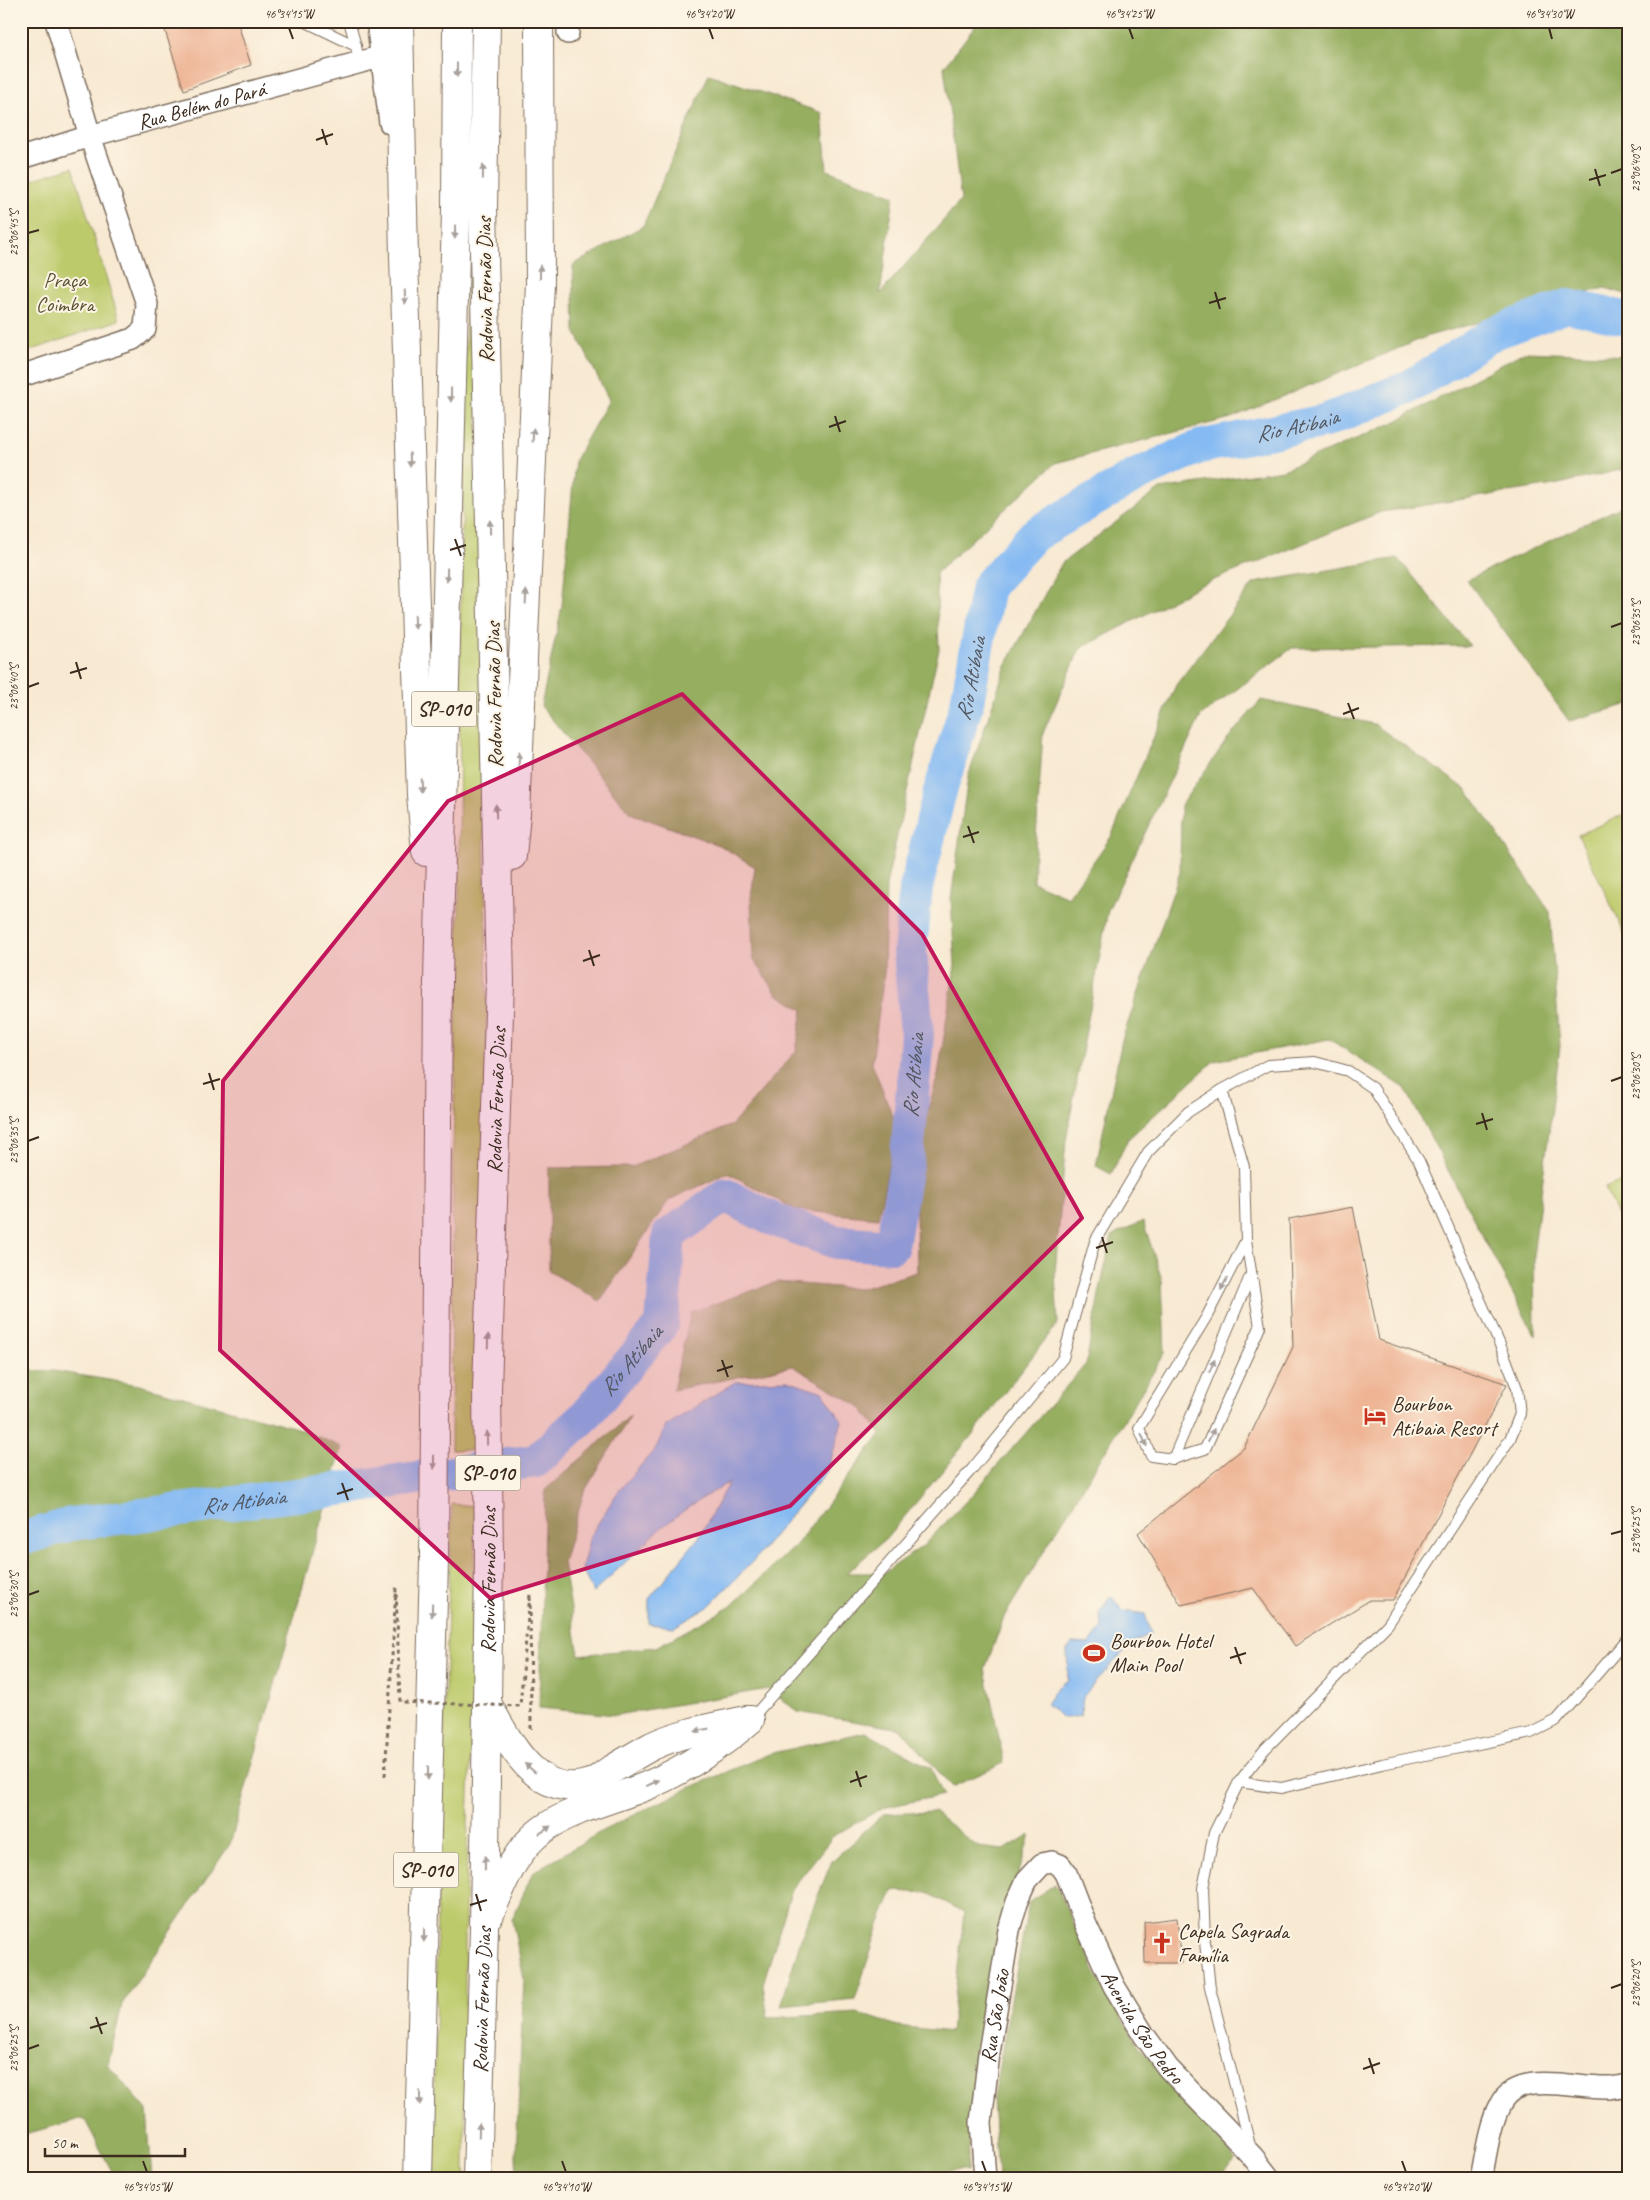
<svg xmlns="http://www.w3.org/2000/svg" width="1650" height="2200" viewBox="0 0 1650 2200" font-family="Caveat,sans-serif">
<rect width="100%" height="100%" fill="#fcf5e5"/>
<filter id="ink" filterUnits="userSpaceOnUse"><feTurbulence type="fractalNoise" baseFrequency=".02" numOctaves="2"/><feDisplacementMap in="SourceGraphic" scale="10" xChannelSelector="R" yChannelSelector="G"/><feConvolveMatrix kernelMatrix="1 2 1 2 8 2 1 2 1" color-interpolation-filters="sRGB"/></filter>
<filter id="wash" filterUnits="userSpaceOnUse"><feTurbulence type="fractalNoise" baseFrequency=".0096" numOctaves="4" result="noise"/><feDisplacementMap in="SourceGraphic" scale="20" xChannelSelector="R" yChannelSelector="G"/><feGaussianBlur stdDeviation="1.12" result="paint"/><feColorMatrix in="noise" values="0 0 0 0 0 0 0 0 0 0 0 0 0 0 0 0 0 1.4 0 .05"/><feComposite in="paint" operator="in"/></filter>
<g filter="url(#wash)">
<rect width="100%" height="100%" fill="#f8e9d2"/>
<!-- green -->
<g fill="#bdca6c" stroke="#7c7a45">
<path d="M73 167 119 320 21 354V183Z"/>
<path d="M469 191H474L487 1003 477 1450H451L453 1150 459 906 460 630Z"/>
<path d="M1629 812V943L1578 835Z"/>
<path d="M1629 1178V1243L1605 1188Z"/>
<path d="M452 1504 476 1506 473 1682 465 1909V2179H433L437 1909Z"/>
</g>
<!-- forest -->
<g fill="#96ae60" stroke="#686c3f">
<path d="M979 21H1629V295L1605 288 1428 336 1231 418 1055 463 936 573 939 649 886 885 884 974 872 1063 897 1127 878 1218 796 1210 728 1173 669 1200 600 1301 549 1271V1168L632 1167 732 1125 796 1051 803 1010 777 994 753 958 751 898 755 867 721 846 630 813 541 706 562 606 575 460 609 400 575 331 573 265 643 226 709 74 822 113 827 170 894 196 880 294 961 200 944 67Z"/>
<path d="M1524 352 1629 356V468L1554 485 1381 512 1199 586 1080 649 1043 733 1033 882 1068 897 1111 837 1176 685 1254 583 1398 558 1470 646 1292 648 1201 716 1108 910 1066 1140 1055 1273 1058 1323 972 1435 886 1539 846 1573H884L923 1546 970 1497 1086 1364 1099 1294 1112 1236 1143 1221 1162 1280 1165 1353 1004 1617 985 1669 1004 1763 952 1787 901 1729 798 1712 768 1689 616 1715 539 1708 545 1490 631 1415 584 1492 563 1562 579 1655 656 1647 730 1607 796 1545 881 1434 861 1407 793 1366 673 1390 691 1312 777 1282 860 1289 917 1272 915 1154 938 1075 955 965 951 899 968 777 1006 665 1062 563 1160 489 1283 470 1393 423Z"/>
<path d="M1629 503V704L1569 721 1467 580Z"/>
<path d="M1261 700 1374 724 1467 790 1550 912 1560 1046 1534 1248 1535 1336 1405 1088 1329 1039 1214 1061 1128 1139 1111 1174 1096 1166 1122 1040 1180 872 1181 805 1229 737Z"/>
<path d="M21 1370 54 1371 139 1385 297 1428 342 1447 230 1844 122 2004 108 2065 147 2110 152 2179H116L84 2118 21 2135Z"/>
<path d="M865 1732 931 1768 943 1795 882 1808 833 1836 792 1889 763 1984 768 2018 858 2013 897 2026 951 2032 964 1912 928 1893 893 1891 879 1925 855 1999 781 2006 802 1935 832 1861 883 1814 934 1812 978 1847 1004 1850 1030 1834 1015 1887 972 2111 967 2171H936L925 2179H517L516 2156 524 1979 512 1920 533 1872 602 1831 689 1788 769 1754Z"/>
<path d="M1055 1884 1102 1985 1139 2046 1235 2159 1219 2179H998L993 2099 1029 1902Z"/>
</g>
<!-- water -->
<g fill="#85baf3" stroke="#607288">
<path d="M787 1380 823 1392 842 1421 828 1470 753 1561 708 1607 674 1627 649 1624V1599L699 1537 729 1482 690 1506 661 1528 593 1593 582 1568 590 1536 617 1493 656 1448 666 1426 735 1382Z"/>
<path d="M1111 1596 1123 1611 1145 1614 1151 1634 1133 1642 1098 1679 1083 1697 1081 1716 1063 1718 1046 1704 1057 1688 1068 1680 1067 1650 1073 1643 1089 1644 1102 1628 1099 1613Z"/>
</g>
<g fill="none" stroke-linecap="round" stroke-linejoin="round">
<!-- river -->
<path stroke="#85baf3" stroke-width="34" id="s1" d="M21 1539 71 1524 312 1493 536 1461 583 1418 662 1324 669 1235 725 1195 770 1218 836 1242 892 1246 907 1159 917 1035 910 951 916 888 939 795 967 703 988 586 1034 535 1135 476 1199 447 1325 421 1411 386 1494 333 1567 306 1629 319"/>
</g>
<g id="blocks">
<!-- building -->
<g fill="#eeb494">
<path d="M162 21H237L251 65 184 90Z"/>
<path d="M1353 1207 1379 1340 1507 1384 1393 1600H1370L1295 1646 1253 1588 1181 1605 1138 1533 1244 1448 1293 1347 1289 1219Z"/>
<path d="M1177 1918 1182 1963H1145L1144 1922Z"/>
</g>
</g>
</g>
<g filter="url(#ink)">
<use href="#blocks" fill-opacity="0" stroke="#7d6d5d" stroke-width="1"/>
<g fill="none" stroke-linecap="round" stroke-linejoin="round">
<!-- service casing -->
<g stroke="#7d6d5d" stroke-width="12">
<g id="service">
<path d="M304 21 356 46 359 62"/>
<path d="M349 21 356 46"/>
<path d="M1222 1090 1244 1167 1246 1240 1260 1327 1205 1449 1173 1459 1151 1456 1139 1428 1207 1316 1246 1240"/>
<path d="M1173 1459 1251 1274"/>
<path d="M751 1719 972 1469 1063 1358 1095 1241 1148 1152 1188 1112 1222 1090 1268 1065 1315 1062 1348 1071 1373 1088 1419 1161 1504 1354 1517 1388 1520 1414 1510 1439 1388 1624 1265 1749 1239 1782 1214 1833 1203 1888 1205 1942 1210 1988 1251 2149"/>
<path d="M1239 1782 1281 1788 1382 1764 1531 1733 1557 1720 1629 1637"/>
</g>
</g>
<!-- minor casing -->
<g stroke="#7d6d5d" stroke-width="24">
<g id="minor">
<path d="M377 21 390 123"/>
<path d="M568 33V21"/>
<path id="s2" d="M21 158 90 136 383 56"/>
<path d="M21 376 133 339 145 329 147 304 90 136 56 21"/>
<path id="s3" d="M985 2179 981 2122 989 2053 1009 1930 1017 1902 1027 1880 1042 1864 1052 1862 1060 1865 1066 1873 1086 1925 1114 1986 1144 2035 1168 2068 1253 2157 1270 2179"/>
<path d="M1481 2179C1486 2155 1489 2126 1500 2105 1517 2069 1575 2089 1606 2088 1613 2088 1621 2086 1629 2085"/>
</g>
</g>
<!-- motorway casing -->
<g stroke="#7d6d5d" stroke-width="30">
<g id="motorway">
<path d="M399 21 404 257 421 795 426 852"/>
<path d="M512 856 516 814 540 283 539 21"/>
<path d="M488 1705C509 1742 537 1801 590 1783 597 1781 603 1775 609 1771 623 1763 637 1754 652 1746 682 1732 715 1727 747 1720"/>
<path d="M490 1914C503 1883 514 1851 542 1830 572 1808 617 1799 651 1784 688 1768 720 1746 750 1720"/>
<path d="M418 2179 434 1561 438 981 456 210 457 21"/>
<path id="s4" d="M477 2179 484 1929 489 1556 487 1390 500 982 483 207 486 21"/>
</g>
</g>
<!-- service -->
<use href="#service" stroke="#fff" stroke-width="10"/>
<!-- minor -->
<use href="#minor" stroke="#fff" stroke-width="21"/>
<!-- motorway -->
<use href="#motorway" stroke="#fff" stroke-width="28"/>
<!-- path-bridge -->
<path stroke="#7d6d5d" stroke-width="3" stroke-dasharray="4 4" stroke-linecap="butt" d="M385 1776 396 1589 400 1702 520 1706 530 1594 531 1729"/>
</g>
<!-- one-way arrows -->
<defs><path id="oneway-solid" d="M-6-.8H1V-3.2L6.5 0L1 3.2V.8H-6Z" transform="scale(1.25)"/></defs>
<g fill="#a79f9a">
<use href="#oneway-solid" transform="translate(457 70) rotate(90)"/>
<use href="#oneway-solid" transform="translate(483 172) rotate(-89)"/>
<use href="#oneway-solid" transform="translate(455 232) rotate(91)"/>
<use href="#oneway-solid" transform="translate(540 272) rotate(-90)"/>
<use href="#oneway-solid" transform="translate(405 297) rotate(88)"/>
<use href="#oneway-solid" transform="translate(451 395) rotate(91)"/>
<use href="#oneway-solid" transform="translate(533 435) rotate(-87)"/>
<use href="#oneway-solid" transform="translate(410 460) rotate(88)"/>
<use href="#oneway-solid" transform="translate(490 527) rotate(-91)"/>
<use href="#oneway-solid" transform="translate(447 575) rotate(91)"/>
<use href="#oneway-solid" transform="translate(526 597) rotate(-87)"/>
<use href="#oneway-solid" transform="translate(415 622) rotate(88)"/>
<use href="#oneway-solid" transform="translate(519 759) rotate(-87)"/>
<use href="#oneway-solid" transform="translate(420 785) rotate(88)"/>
<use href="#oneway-solid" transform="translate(496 811) rotate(-91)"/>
<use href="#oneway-solid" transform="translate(1224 1284) rotate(117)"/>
<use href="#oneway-solid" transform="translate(488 1341) rotate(-88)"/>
<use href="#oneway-solid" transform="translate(1212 1366) rotate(-67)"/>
<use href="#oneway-solid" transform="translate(1211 1435) rotate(-65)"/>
<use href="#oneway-solid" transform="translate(487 1438) rotate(-91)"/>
<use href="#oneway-solid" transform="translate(1144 1440) rotate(67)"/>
<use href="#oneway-solid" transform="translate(434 1462) rotate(90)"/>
<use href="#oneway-solid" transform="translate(432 1610) rotate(91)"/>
<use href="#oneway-solid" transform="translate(702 1730) rotate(168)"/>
<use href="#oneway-solid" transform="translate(530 1768) rotate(-139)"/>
<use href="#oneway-solid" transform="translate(428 1773) rotate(91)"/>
<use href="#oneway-solid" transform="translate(653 1783) rotate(-25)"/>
<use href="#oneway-solid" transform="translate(545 1830) rotate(-34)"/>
<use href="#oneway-solid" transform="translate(485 1863) rotate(-89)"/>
<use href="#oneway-solid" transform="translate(424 1935) rotate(91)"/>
<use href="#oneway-solid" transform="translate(420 2098) rotate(91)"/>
<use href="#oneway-solid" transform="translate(479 2130) rotate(-88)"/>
</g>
</g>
<!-- marked area -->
<path fill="#c2185b" fill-opacity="0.2" stroke="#c2185b" stroke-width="4" stroke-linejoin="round" d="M682 694 922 934 1082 1218 790 1506 490 1598 220 1350 223 1081 448 801Z"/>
<!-- ticks -->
<path fill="none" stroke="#3b2a1e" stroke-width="2" d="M289 28 293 39M709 28 713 39M1129 28 1133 39M1549 28 1552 39M322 129 327 145M316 140 333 134M1595 169 1600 186M1611 173 1622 169M1589 180 1606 175M28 233 39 230M1215 292 1220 309M1209 303 1226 298M835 416 840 432M829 427 846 421M455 539 461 556M450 550 466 545M1611 627 1622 623M76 662 81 679M70 673 87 668M28 687 39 683M1348 703 1354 719M1343 714 1359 708M968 826 974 843M963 837 979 832M589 950 594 966M583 961 600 955M209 1073 214 1090M1611 1081 1622 1077M203 1084 220 1079M1482 1113 1487 1130M1476 1124 1493 1119M28 1141 39 1137M1102 1237 1107 1253M1096 1248 1113 1242M722 1360 728 1377M717 1371 733 1366M342 1483 348 1500M337 1494 353 1489M1611 1534 1622 1531M28 1595 39 1591M1235 1647 1241 1664M1230 1658 1246 1653M856 1771 861 1787M850 1782 867 1776M476 1894 481 1911M470 1905 487 1900M1611 1988 1622 1984M96 2017 102 2034M90 2028 107 2023M28 2049 39 2045M1369 2058 1374 2074M1363 2069 1380 2063M143 2161 147 2172M562 2161 566 2172M982 2161 986 2172M1402 2161 1406 2172"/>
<!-- icons -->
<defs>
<g id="hotel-bare" transform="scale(1.725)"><path d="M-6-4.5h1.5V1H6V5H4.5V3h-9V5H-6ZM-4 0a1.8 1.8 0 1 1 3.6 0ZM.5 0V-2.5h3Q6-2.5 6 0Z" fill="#c8321e" stroke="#fcf5e5" stroke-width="2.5" paint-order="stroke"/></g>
<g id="stadium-bare" transform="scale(1.725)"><path d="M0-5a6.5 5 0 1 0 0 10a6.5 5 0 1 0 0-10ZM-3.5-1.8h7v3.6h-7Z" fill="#c8321e" stroke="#fcf5e5" stroke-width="2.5" paint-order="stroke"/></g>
<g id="church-bare" transform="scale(1.725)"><path d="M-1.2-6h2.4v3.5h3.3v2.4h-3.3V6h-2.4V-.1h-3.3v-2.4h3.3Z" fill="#c8321e" stroke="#fcf5e5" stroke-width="2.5" paint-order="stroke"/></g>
</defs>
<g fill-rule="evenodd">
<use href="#hotel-bare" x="1375" y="1416"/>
<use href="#stadium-bare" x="1094" y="1653"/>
<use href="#church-bare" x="1162" y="1943"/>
</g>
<g text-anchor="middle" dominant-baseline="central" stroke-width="4" stroke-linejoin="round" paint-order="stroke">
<!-- shield labels -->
<g fill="#fcf5e5" stroke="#75675a" stroke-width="1">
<rect x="411.5" y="691.5" width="65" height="35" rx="4"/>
<rect x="455.5" y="1455.5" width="65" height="35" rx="4"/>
<rect x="393.5" y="1852.5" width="65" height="35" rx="4"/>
</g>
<g font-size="20" font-weight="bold" fill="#3b2a1e">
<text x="444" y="709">SP-010</text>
<text x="488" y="1473">SP-010</text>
<text x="426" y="1870">SP-010</text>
</g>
<!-- street labels -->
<g font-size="21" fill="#3b2a1e" stroke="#fcf5e5">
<text stroke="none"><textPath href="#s2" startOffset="188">Rua Belém do Pará</textPath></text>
<text transform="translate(485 290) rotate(-91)">Rodovia Fernão Dias</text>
<text transform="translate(494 695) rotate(-91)">Rodovia Fernão Dias</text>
<text stroke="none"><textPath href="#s4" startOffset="1079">Rodovia Fernão Dias</textPath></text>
<text stroke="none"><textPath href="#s4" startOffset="599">Rodovia Fernão Dias</textPath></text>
<text stroke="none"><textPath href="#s4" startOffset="179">Rodovia Fernão Dias</textPath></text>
<text stroke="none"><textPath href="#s3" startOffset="164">Rua São João</textPath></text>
<text stroke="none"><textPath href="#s3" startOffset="528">Avenida São Pedro</textPath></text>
</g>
<!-- park labels -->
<g font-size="21" fill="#5c5232" stroke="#fcf5e5">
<text x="65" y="280">Praça<tspan x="65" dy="24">Coimbra</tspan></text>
</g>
<!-- poi labels -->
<g font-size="21" fill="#3b2a1e" stroke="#fcf5e5" text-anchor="start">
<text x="1392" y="1404">Bourbon<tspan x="1392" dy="24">Atibaia Resort</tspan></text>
<text x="1110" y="1641">Bourbon Hotel<tspan x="1110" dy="24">Main Pool</tspan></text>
<text x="1178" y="1931">Capela Sagrada<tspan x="1178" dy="24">Família</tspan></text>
</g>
<!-- water labels -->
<g font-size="22" font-style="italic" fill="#51555e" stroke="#fcf5e5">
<text stroke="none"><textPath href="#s1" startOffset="2070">Rio Atibaia</textPath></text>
<text stroke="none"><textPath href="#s1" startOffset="1620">Rio Atibaia</textPath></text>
<text stroke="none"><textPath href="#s1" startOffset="1215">Rio Atibaia</textPath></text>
<text stroke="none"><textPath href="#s1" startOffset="660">Rio Atibaia</textPath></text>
<text stroke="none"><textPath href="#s1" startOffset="226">Rio Atibaia</textPath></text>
</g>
</g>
<!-- margin -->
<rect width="1650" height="2200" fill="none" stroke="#fcf5e5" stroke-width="55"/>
<!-- scale -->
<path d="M45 2148v8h140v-8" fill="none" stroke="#3b2a1e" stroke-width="2.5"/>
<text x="52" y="2148" font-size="15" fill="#3b2a1e" stroke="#fcf5e5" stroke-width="4" paint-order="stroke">50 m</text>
<rect x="28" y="28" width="1594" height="2144" fill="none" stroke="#3b2a1e" stroke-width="2"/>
<g font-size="12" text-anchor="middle" fill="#3b2a1e">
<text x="289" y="18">46°34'15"W</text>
<text x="709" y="18">46°34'20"W</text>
<text x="1129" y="18">46°34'25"W</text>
<text x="1549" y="18">46°34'30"W</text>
<text transform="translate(1636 169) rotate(-90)" y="4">23°06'40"S</text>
<text transform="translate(14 233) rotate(-90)" y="4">23°06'45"S</text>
<text transform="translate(1636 623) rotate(-90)" y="4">23°06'35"S</text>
<text transform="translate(14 687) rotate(-90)" y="4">23°06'40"S</text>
<text transform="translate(1636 1077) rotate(-90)" y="4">23°06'30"S</text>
<text transform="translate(14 1141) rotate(-90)" y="4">23°06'35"S</text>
<text transform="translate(1636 1531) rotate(-90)" y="4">23°06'25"S</text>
<text transform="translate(14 1595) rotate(-90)" y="4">23°06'30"S</text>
<text transform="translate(1636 1984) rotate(-90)" y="4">23°06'20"S</text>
<text transform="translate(14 2049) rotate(-90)" y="4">23°06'25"S</text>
<text x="147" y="2191">46°34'05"W</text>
<text x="566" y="2191">46°34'10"W</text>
<text x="986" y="2191">46°34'15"W</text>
<text x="1406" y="2191">46°34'20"W</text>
</g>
</svg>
